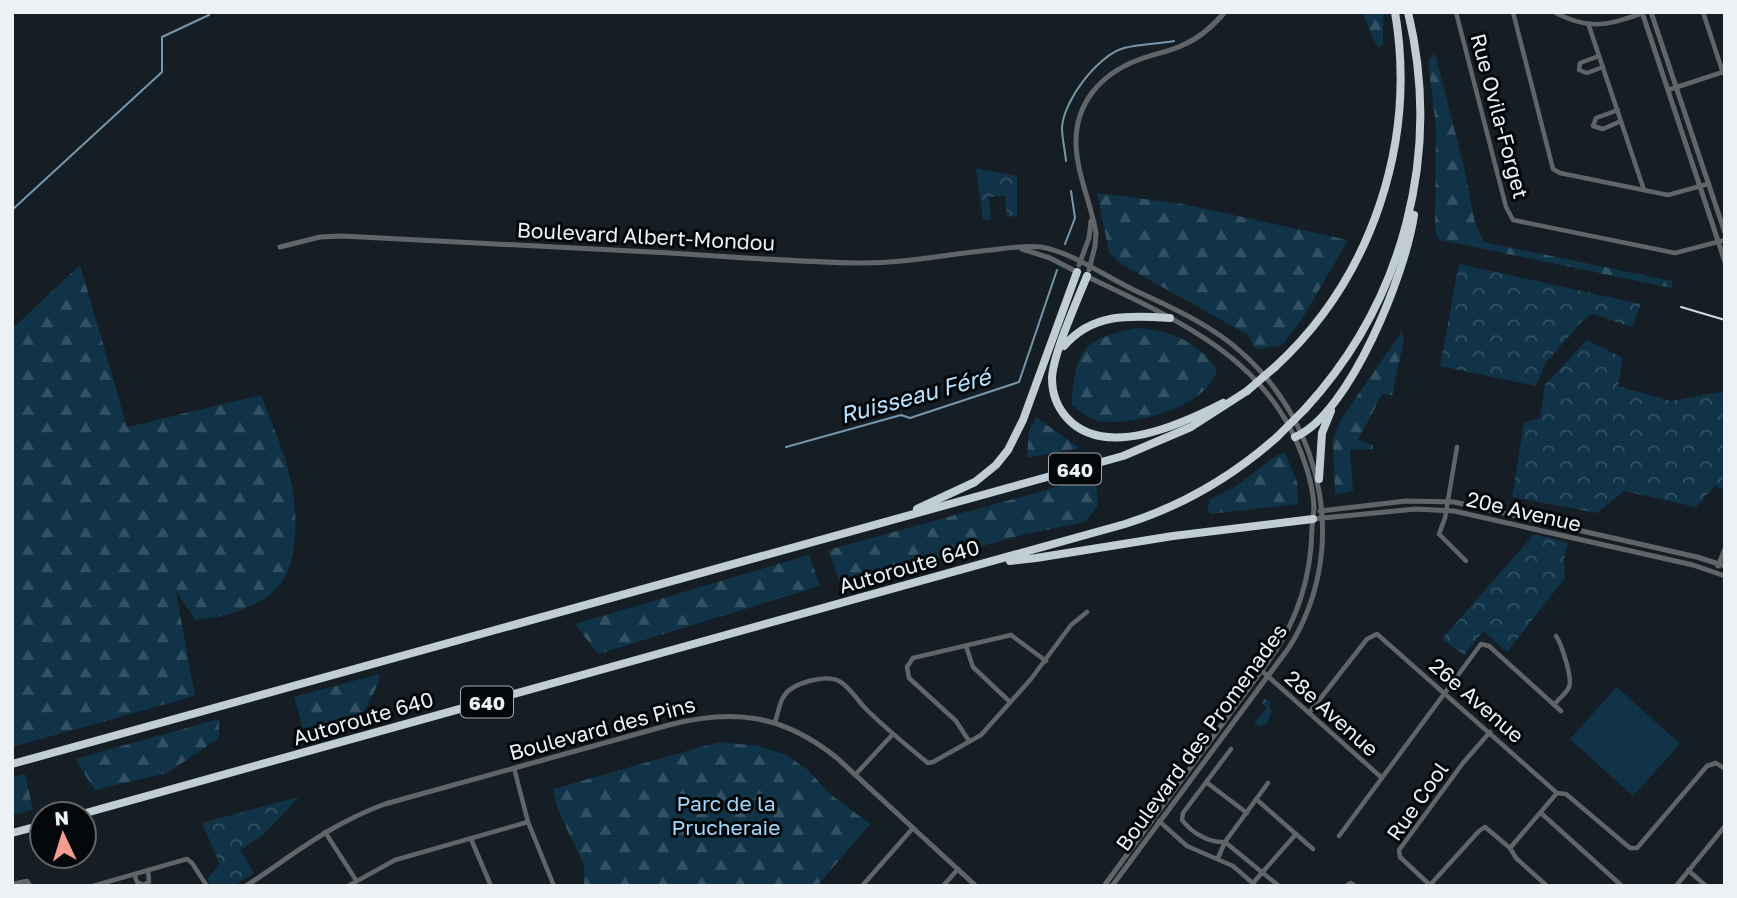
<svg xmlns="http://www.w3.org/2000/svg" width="1737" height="898" viewBox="0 0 1737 898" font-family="'Golos Text',sans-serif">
<defs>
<pattern id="forest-firs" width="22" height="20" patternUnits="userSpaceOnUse" patternTransform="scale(1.75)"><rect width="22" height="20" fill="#103348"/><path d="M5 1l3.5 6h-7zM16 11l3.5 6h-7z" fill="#335163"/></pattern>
<pattern id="park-crowns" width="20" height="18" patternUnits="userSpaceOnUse" patternTransform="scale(1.75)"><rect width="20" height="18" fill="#103348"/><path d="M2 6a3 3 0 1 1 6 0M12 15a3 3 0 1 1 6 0" fill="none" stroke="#335163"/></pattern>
</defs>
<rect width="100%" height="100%" fill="#151e24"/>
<!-- forest -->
<g fill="url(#forest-firs)">
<path d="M1362 12H1383V44L1379 48 1375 42Z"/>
<path d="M1435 53 1464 167 1475 223 1484 242 1672 281V288L1440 240 1436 235 1435 225 1436 127 1428 61Z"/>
<path d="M1097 193 1183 204 1348 240 1302 319 1282 345 1256 350 1248 335 1121 264 1109 252Z"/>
<path d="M80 265 127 427 261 395C272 424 286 455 292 486 297 513 298 552 285 577 269 605 226 618 196 620L176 592 195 696 12 747V329Z"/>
<path d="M1137 328C1169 330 1200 342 1217 370 1208 406 1134 427 1100 421 1089 419 1081 412 1072 405 1075 350 1082 339 1137 328Z"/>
<path d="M1402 331 1404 339 1392 395 1382 394 1358 440 1373 445 1372 449 1350 450 1353 491 1335 495 1333 439 1340 421Z"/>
<path d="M1036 417 1079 448 1027 458 1029 431Z"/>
<path d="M1285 453 1297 482 1298 504 1211 514 1208 511 1209 500 1236 486 1277 455Z"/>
<path d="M1093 477 1096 480 1098 505 1085 522 1022 535 841 585 828 550Z"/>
<path d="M809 555 820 586 598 654 575 624Z"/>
<path d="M379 674V682L361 718 321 732 303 728 294 697Z"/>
<path d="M219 719V738L167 773 95 790 75 759Z"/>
<path d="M719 742 759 746 786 755 808 770 830 794 870 824 817 886H584V865L558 810 553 789Z"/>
<path d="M25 774 33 810 12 815V777Z"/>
</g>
<!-- park -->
<g fill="url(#park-crowns)">
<path d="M976 168 1017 176V216L1007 217 1005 196 989 197 991 219 983 220Z"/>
<path d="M1459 264 1641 304 1632 327 1592 314 1583 320 1545 364 1536 386 1440 366Z"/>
<path d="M1587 340 1623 358 1618 386 1671 401 1725 391V490L1715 486 1696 507 1624 491 1597 513 1512 497 1524 423 1540 418 1545 385Z"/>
<path d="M1534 534 1568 543 1564 560 1565 578 1507 652 1483 631 1464 655 1442 639Z"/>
<path d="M1265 699 1271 702 1269 707 1272 711 1267 723 1260 727 1254 723 1267 708 1262 703Z"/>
<path d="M299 797 263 835 240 850 254 873 233 886H212L207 879 220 864 202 823Z"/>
</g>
<!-- garden -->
<path fill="#103348" d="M1617 687 1680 744 1633 796 1570 739Z"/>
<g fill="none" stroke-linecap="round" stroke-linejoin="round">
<!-- stream -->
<g stroke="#7796ab" stroke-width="2">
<path d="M1066 161C1065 150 1062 138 1062 128 1063 101 1098 55 1124 48 1140 44 1158 44 1174 41"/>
<path d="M12 210 162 72V37L209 15 208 13"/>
<path d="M1065 244 1075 218 1071 191"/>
<path d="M786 447 901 415 910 418 1019 382 1057 270"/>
</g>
<!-- minor -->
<g stroke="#616569" stroke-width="4.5">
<path d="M1456 12 1506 207 1513 220 1675 253 1725 240"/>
<path d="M1513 12 1553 169 1560 173 1668 195 1708 184"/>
<path d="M1554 12C1589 31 1608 25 1643 13"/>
<path d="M1703 12 1723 73"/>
<path d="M1589 26 1644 190"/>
<path d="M1599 56 1580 63 1579 70 1587 73 1603 67"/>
<path d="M1668 90 1723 72"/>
<path d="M1618 110 1596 118 1593 126 1603 129 1621 121"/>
<path d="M1457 447 1445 518 1439 534 1466 561"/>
<path d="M966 646 973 667 1010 702"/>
<path d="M1262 671 1382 778"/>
<path d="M1554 705C1558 699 1567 693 1569 687 1573 678 1561 643 1556 636"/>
<path d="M1309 713 1367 639 1377 634 1557 793"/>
<path d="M775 722C778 714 779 703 784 696 792 683 825 674 839 681 850 687 857 700 866 709 885 728 906 745 928 763L933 762 981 735 1031 679 1071 625 1087 612"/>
<path d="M969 741 956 721 909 678 907 667 913 658 1011 635 1046 661"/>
<path d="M1231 749 1183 813 1182 820C1192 833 1209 843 1225 842L1279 886"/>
<path d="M514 768 528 822 554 886"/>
<path d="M855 775 893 734"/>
<path d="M1206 782 1247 813"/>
<path d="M1557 793 1566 794 1630 848H1637L1707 766 1716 763 1725 769"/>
<path d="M1256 799 1313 849"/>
<path d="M1541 813 1622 886"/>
<path d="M1159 821 1187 846 1233 866 1256 886"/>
<path d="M325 832 356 880"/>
<path d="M1339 836 1481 644 1489 646 1561 711"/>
<path d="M471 839 491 886"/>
<path d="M1510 848 1557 793"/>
<path d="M1218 858 1225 842 1268 783"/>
<path d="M1688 870 1706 886"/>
<path d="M134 874 137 882 143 885 149 882 148 870"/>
<path d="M1253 883 1296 834"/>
<path d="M12 884 27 881 30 886"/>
<path d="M1430 885 1479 831 1485 827 1510 848 1516 858 1547 886"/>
<path d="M93 886 187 859 192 863 207 886"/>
<path d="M348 886 395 860 528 822"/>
<path d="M862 886 913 828"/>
<path d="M943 886 958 869"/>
<path d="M1346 886 1351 883 1355 886"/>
<path d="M1431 886 1400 857 1399 850 1463 763 1490 732"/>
<path d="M1676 886 1725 826"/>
</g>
<!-- tertiary -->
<g stroke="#616569" stroke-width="5">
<path d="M1642 12 1725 262"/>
<path d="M1651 12 1725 233"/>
<path d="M280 247 320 237 342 236C451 241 560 247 670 253 733 257 796 262 859 263 903 264 947 254 991 250 1007 248 1025 245 1041 247 1071 252 1105 276 1132 289 1170 307 1210 324 1241 352 1325 426 1350 553 1288 649L1112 886"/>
<path d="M1022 249 1050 258 1077 272"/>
<path d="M1079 265 1089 238 1091 221"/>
<path d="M1089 270 1095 246 1096 233C1091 203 1077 175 1076 144 1075 103 1101 74 1138 60 1153 54 1169 52 1183 45 1200 38 1213 26 1225 12"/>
<path d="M1086 276C1170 317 1260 353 1298 445 1306 464 1313 486 1314 507 1314 514 1312 521 1312 529 1311 579 1297 623 1267 663L1104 886"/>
<path d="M1320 511 1406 501 1454 502 1697 557 1725 566"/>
<path d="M1313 519 1416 509 1454 511 1693 565 1725 576"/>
<path d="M1718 566 1725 549"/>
<path d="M246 886C293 855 330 824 385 804L669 725C735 708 784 715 837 758L976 886"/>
</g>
<!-- motorway -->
<g stroke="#c1cdd5" stroke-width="8">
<path d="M1087 276C1077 301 1053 354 1052 378 1052 393 1057 407 1067 418 1105 460 1182 424 1223 403"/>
<path d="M1064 346C1092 313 1130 315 1170 318"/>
<path d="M1275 367C1372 278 1417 142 1395 12"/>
<path d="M1305 409C1404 301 1442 154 1408 12"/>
<path d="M1295 437C1350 414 1406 272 1414 215"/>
<path d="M1319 479 1322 433 1331 411"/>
<path d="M917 509 975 482 996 465 1008 450 1023 420 1077 272"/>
<path d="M1010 561 1036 558 1173 536 1313 519"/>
<path d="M12 764 1123 456 1191 427 1247 391"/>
<path d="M82 814 1125 524C1182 506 1233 476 1277 437"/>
<path d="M12 833 42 825"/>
</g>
<!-- tram -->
<path stroke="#d3d8dd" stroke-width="2" d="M1681 307 1725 320"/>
<!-- motorway-bridge -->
<g stroke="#c1cdd5" stroke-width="8">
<path d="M1247 391 1275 367"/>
<path d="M1277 437 1305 409"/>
</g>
</g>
<g text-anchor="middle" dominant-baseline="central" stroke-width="6" stroke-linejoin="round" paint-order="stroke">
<!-- shield labels -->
<g fill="#05080a" stroke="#a7abaf" stroke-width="2">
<rect x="1049" y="453.5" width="52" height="31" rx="5"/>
<rect x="461" y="686.5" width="52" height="31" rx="5"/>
</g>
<g font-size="19" font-weight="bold" fill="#ecf1f6">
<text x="1075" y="469">640</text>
<text x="487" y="702">640</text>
</g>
<!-- street labels -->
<g font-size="21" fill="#ecf1f6" stroke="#05080a">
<text transform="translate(1500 116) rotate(75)">Rue Ovila-Forget</text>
<text transform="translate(646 236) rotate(3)">Boulevard Albert-Mondou</text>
<text transform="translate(1524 511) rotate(13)">20e Avenue</text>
<text transform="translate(909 566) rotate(-16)">Autoroute 640</text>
<text transform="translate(1477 700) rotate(41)">26e Avenue</text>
<text transform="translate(1332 713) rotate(42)">28e Avenue</text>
<text transform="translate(363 718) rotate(-16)">Autoroute 640</text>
<text transform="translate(602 728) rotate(-15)">Boulevard des Pins</text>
<text transform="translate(1201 737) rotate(-54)">Boulevard des Promenades</text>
<text transform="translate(1417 801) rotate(-55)">Rue Cool</text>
</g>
<!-- park labels -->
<g font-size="21" fill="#a2d7fc" stroke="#05080a">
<text x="726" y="803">Parc de la<tspan x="726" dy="24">Prucheraie</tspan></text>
</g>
<!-- water labels -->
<g font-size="23" font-style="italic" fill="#b9e1fd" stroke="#05080a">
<text transform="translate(915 395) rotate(-15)">Ruisseau Féré</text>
</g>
</g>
<!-- border -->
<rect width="1737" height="898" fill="none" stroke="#ecf1f6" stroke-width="28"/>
<!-- north arrow -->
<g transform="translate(63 835) rotate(356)"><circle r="33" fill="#05080a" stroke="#616568" stroke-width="2"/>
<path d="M0-5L12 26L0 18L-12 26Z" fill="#f59d8e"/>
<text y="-10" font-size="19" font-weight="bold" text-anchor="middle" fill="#ecf1f6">N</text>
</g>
</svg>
